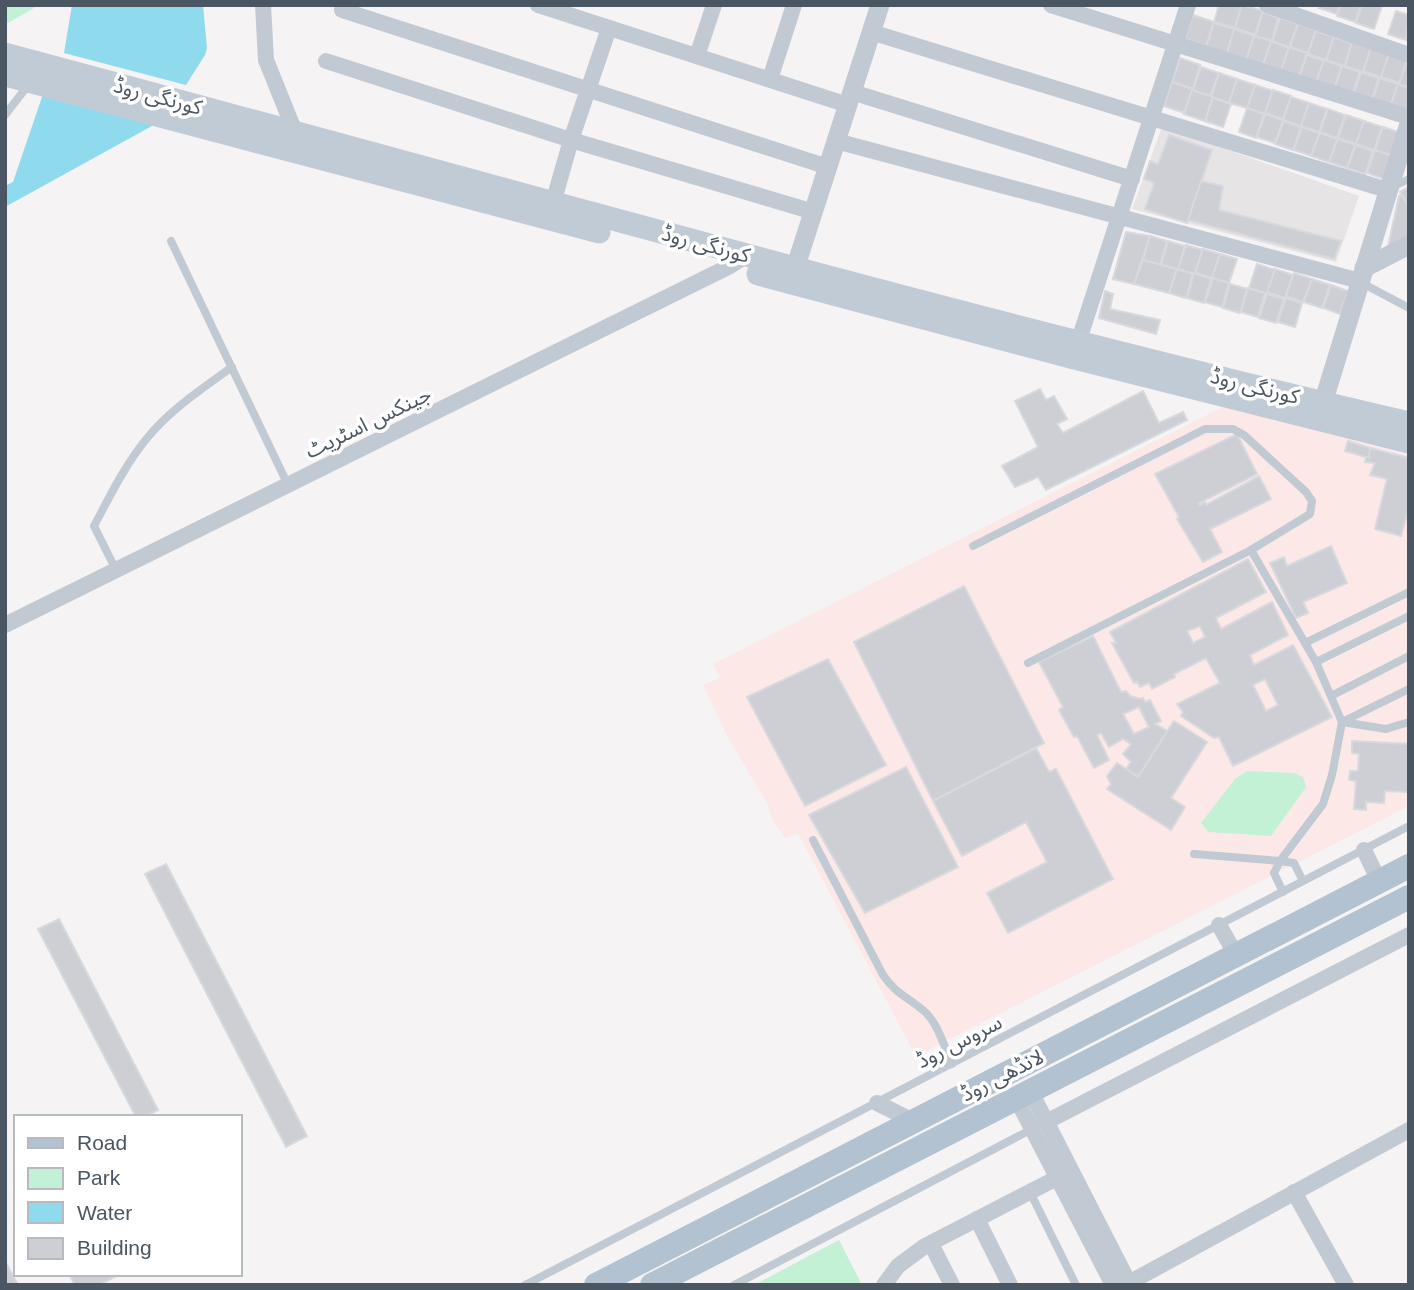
<svg xmlns="http://www.w3.org/2000/svg" width="1414" height="1290" viewBox="0 0 1414 1290" font-family="Arial,'Noto Sans Arabic',sans-serif">
<rect width="100%" height="100%" fill="#f5f3f3"/>
<!-- education -->
<path fill="#e6e4e5" d="M1162 127 1359 196 1336 262 1132 209Z"/>
<!-- medical -->
<path fill="#fce8e6" d="M1225 406 1409 455V806L916 1056 798 833 785 838 772 819 768 805 728 737 703 685 720 678 713 664Z"/>
<!-- green -->
<g fill="#c3f1d5">
<path d="M5 5H39L8 23 5 22Z"/>
<path d="M1247 771 1294 773 1303 777 1306 787 1271 836 1208 832 1201 823 1235 779Z"/>
<path d="M839 1240 862 1285H754Z"/>
</g>
<!-- water -->
<g fill="#90daee">
<path d="M72 5H203L207 48 205 55 186 85 64 53Z"/>
<path d="M41 88 161 121 5 207V186L13 182 42 97Z"/>
</g>
<!-- building -->
<g fill="#cdcfd5" stroke="#d7d9de" stroke-width="2" fill-rule="evenodd">
<path d="M1219 5H1242L1235 28 1214 22Z"/>
<path d="M1242 5 1263 11 1255 35 1235 28Z"/>
<path d="M1320 5H1340L1337 14 1319 8Z"/>
<path d="M1341 5H1361L1355 22 1337 16Z"/>
<path d="M1362 5 1382 6 1374 29 1356 23Z"/>
<path d="M1396 11 1409 15 1406 40 1388 34Z"/>
<path d="M1263 12 1278 18 1272 41 1255 36Z"/>
<path d="M1193 15 1214 22 1206 46 1185 39Z"/>
<path d="M1280 18 1298 24 1289 47 1272 41Z"/>
<path d="M1214 23 1235 29 1227 53 1206 47Z"/>
<path d="M1298 24 1316 30 1308 53 1290 47Z"/>
<path d="M1234 29 1255 36 1247 59 1227 53Z"/>
<path d="M1316 31 1334 37 1326 60 1308 54Z"/>
<path d="M1254 36 1272 41 1263 65 1246 60Z"/>
<path d="M1334 37 1352 43 1344 66 1326 60Z"/>
<path d="M1271 41 1289 48 1281 71 1263 65Z"/>
<path d="M1352 42 1371 48 1363 72 1345 66Z"/>
<path d="M1289 47 1307 53 1299 76 1281 70Z"/>
<path d="M1371 48 1389 54 1381 77 1363 71Z"/>
<path d="M1389 54 1407 60 1399 83 1381 77Z"/>
<path d="M1307 55 1325 61 1317 84 1299 78Z"/>
<path d="M1180 58 1200 65 1193 89 1172 82Z"/>
<path d="M1324 60 1342 66 1334 90 1316 83Z"/>
<path d="M1407 61H1409V87L1399 84Z"/>
<path d="M1342 66 1360 72 1352 96 1334 90Z"/>
<path d="M1201 67 1219 73 1210 96 1193 90Z"/>
<path d="M1361 72 1379 78 1371 101 1353 95Z"/>
<path d="M1219 73 1237 79 1229 103 1211 97Z"/>
<path d="M1380 78 1398 84 1390 107 1372 101Z"/>
<path d="M1237 79 1255 85 1247 108 1229 103Z"/>
<path d="M1172 82 1193 89 1185 113 1164 106Z"/>
<path d="M1398 84 1409 88V111L1390 107Z"/>
<path d="M1255 85 1273 91 1265 114 1247 108Z"/>
<path d="M1192 90 1213 97 1205 121 1184 114Z"/>
<path d="M1273 90 1291 96 1283 119 1265 113Z"/>
<path d="M1291 97 1309 103 1301 126 1283 120Z"/>
<path d="M1213 98 1231 104 1223 127 1205 121Z"/>
<path d="M1309 103 1327 109 1319 132 1301 126Z"/>
<path d="M1247 108 1264 114 1256 138 1239 132Z"/>
<path d="M1328 109 1345 115 1337 138 1320 132Z"/>
<path d="M1265 114 1283 120 1275 143 1257 137Z"/>
<path d="M1346 115 1364 121 1356 144 1338 138Z"/>
<path d="M1284 121 1301 127 1293 150 1275 144Z"/>
<path d="M1364 121 1382 127 1374 150 1356 144Z"/>
<path d="M1302 127 1319 133 1312 156 1294 150Z"/>
<path d="M1383 127 1401 133 1393 156 1375 150Z"/>
<path d="M1320 133 1337 139 1329 162 1311 156Z"/>
<path d="M1169 135 1212 150 1187 223 1145 209 1154 183 1144 179 1150 161 1158 164Z"/>
<path d="M1338 139 1355 145 1347 168 1329 162Z"/>
<path d="M1356 145 1373 151 1365 174 1347 168Z"/>
<path d="M1375 150 1392 156 1384 179 1367 173Z"/>
<path d="M1201 181 1223 186 1219 210 1341 241 1334 259 1188 220Z"/>
<path d="M1409 187V209L1400 192Z"/>
<path d="M1402 195 1409 208V240L1387 251 1399 196Z"/>
<path d="M1126 232 1150 236 1134 284 1113 279Z"/>
<path d="M1150 236 1167 241 1160 265 1143 260Z"/>
<path d="M1168 241 1185 246 1178 270 1161 265Z"/>
<path d="M1186 245 1203 250 1195 274 1178 269Z"/>
<path d="M1203 249 1220 254 1212 278 1195 273Z"/>
<path d="M1220 254 1237 259 1229 283 1212 278Z"/>
<path d="M1143 260 1177 269 1169 293 1134 284Z"/>
<path d="M1257 264 1275 270 1267 294 1249 288Z"/>
<path d="M1177 269 1193 274 1186 298 1169 293Z"/>
<path d="M1275 269 1293 275 1285 298 1267 292Z"/>
<path d="M1194 273 1211 279 1204 303 1187 298Z"/>
<path d="M1294 273 1312 279 1303 302 1286 296Z"/>
<path d="M1213 278 1229 283 1222 307 1205 302Z"/>
<path d="M1312 279 1330 285 1322 308 1304 302Z"/>
<path d="M1230 284 1247 289 1240 313 1223 308Z"/>
<path d="M1331 285 1348 291 1340 314 1323 308Z"/>
<path d="M1248 288 1265 293 1258 317 1241 312Z"/>
<path d="M1105 291 1113 294 1110 309 1160 320 1156 334 1099 318Z"/>
<path d="M1267 294 1284 299 1276 323 1259 318Z"/>
<path d="M1286 298 1302 303 1295 327 1278 322Z"/>
<path d="M1040 389 1046 400 1054 396 1067 419 1057 424 1063 433 1143 391 1159 423 1183 412 1187 420 1046 490 1038 477 1015 487 1002 466 1038 447 1015 401Z"/>
<path d="M1237 434 1257 474 1199 503 1200 505 1205 502 1206 505 1259 476 1271 499 1210 529 1222 552 1203 562 1177 519 1179 517 1155 474Z"/>
<path d="M1348 441 1370 448 1369 458 1345 451Z"/>
<path d="M1370 448 1409 458V507L1401 536 1375 529 1387 479 1370 475 1375 463 1365 462 1366 457 1369 458Z"/>
<path d="M1331 546 1347 583 1303 602 1308 613 1296 618 1270 563 1284 557 1287 566Z"/>
<path d="M1248 559 1266 592 1216 618 1221 629 1272 602 1288 635 1250 655 1254 665 1293 645 1332 717 1233 766 1219 737 1214 738 1181 716 1183 712 1177 704 1220 683 1206 658 1174 674 1175 677 1152 689 1149 683 1140 687 1137 682 1134 683 1112 643H1116L1110 632ZM1200 626 1205 637 1193 643 1187 631ZM1265 679 1278 705 1266 711 1253 685Z"/>
<path d="M964 586 1044 743 933 801 854 642Z"/>
<path d="M1093 636 1121 692 1126 691 1130 696 1140 699 1143 698 1145 702 1150 700 1161 721 1155 724 1168 731 1138 777 1126 769 1131 762 1123 754 1131 744 1123 739 1109 747 1101 733 1097 735 1109 760 1094 768 1077 736 1074 737 1059 710 1063 707 1039 662ZM1139 707 1149 727 1134 734 1123 714Z"/>
<path d="M828 659 886 765 805 806 747 697Z"/>
<path d="M1174 721 1207 742 1171 798 1185 807 1171 830 1107 789 1111 784 1107 776 1117 763 1138 777Z"/>
<path d="M1352 741 1409 744V792L1385 791 1384 803 1366 802V810L1354 809 1356 781 1349 780 1350 771H1358L1359 754 1352 753Z"/>
<path d="M1036 748 1049 772 1056 769 1113 879 1008 933 987 893 1047 862 1026 822 962 856 933 801Z"/>
<path d="M906 767 958 867 865 913 809 815Z"/>
<path d="M166 864 307 1136 286 1147 145 874Z"/>
<path d="M59 919 158 1110 144 1117H136L38 929Z"/>
<path d="M5 1261 18 1285H5Z"/>
<path d="M69 1274H120L99 1285H75Z"/>
</g>
<g fill="none" stroke-linecap="round" stroke-linejoin="round">
<!-- service -->
<g stroke="#c1cad2" stroke-width="8">
<path d="M5 115 29 84"/>
<path d="M1392 187 1409 179"/>
<path d="M171 241 288 485"/>
<path d="M1362 283 1409 308"/>
<path d="M973 546 1205 429H1233L1244 435 1306 492 1312 501 1310 514 1251 550 1316 662 1342 722 1332 775 1323 804 1280 861 1294 863 1303 881"/>
<path d="M116 570 94 526C110 496 126 463 148 437 171 409 203 388 232 367"/>
<path d="M1305 643 1409 592"/>
<path d="M1316 662 1409 616"/>
<path d="M1028 663 1251 550"/>
<path d="M1331 696 1409 656"/>
<path d="M1342 722 1409 689"/>
<path d="M1342 722 1386 729 1409 722"/>
<path d="M813 840 883 975C896 994 908 997 924 1011 938 1023 944 1047 952 1064"/>
<path d="M1194 854 1280 861 1274 873 1283 892"/>
<path d="M1030 1192 1076 1285"/>
<path d="M525 1285 1409 826"/>
<path d="M734 1285 1034 1128"/>
</g>
<!-- minor -->
<g stroke="#c1cad2" stroke-width="16">
<path d="M263 5 266 60 295 132"/>
<path d="M538 5 848 105"/>
<path d="M1051 5 1409 117"/>
<path d="M1267 5 1409 55"/>
<path d="M342 10 828 167"/>
<path d="M871 32 1387 190"/>
<path d="M697 56 714 5"/>
<path d="M326 61 571 140 814 212"/>
<path d="M770 79 794 5"/>
<path d="M852 92 1132 179"/>
<path d="M836 141 1360 281"/>
<path d="M553 203 571 140 609 28"/>
<path d="M1076 349 1188 5"/>
<path d="M5 625 730 266 747 255"/>
<path d="M1364 850 1379 881"/>
<path d="M1219 925 1236 955"/>
<path d="M1030 1090 1130 1285"/>
<path d="M1016 1098 1113 1285"/>
<path d="M877 1103 913 1121"/>
<path d="M1046 1122 1409 935"/>
<path d="M1294 1192 1346 1285"/>
<path d="M977 1219 1010 1285"/>
<path d="M931 1244 952 1285"/>
<path d="M884 1285 898 1266 925 1246 1057 1178"/>
<path d="M1125 1285 1409 1130"/>
</g>
<!-- tertiary -->
<g stroke="#c1cad2" stroke-width="19">
<path d="M1364 268 1409 245"/>
<path d="M791 281 880 5"/>
<path d="M1323 403 1409 124"/>
</g>
<!-- secondary -->
<g stroke="#c1cbd6" stroke-width="23">
<path d="M5 54C473 179 938 313 1409 423"/>
<path d="M5 75 599 232"/>
<path d="M758 274 1074 358 1409 442"/>
</g>
<!-- primary -->
<g stroke="#b3c2d1" stroke-width="24">
<path d="M596 1285 1409 866"/>
<path d="M652 1285 1409 897"/>
</g>
</g>
<g text-anchor="middle" dominant-baseline="central" stroke-width="7" stroke-linejoin="round" paint-order="stroke">
<!-- street labels -->
<g font-size="21" fill="#4a5661" stroke="#fff">
<text transform="translate(158 96) rotate(15)">کورنگی روڈ</text>
<text transform="translate(706 244) rotate(15)">کورنگی روڈ</text>
<text transform="translate(1255 386) rotate(14)">کورنگی روڈ</text>
<text transform="translate(368 422) rotate(-26)">جینکس اسٹریٹ</text>
<text transform="translate(959 1041) rotate(-27)">سروس روڈ</text>
<text transform="translate(1002 1075) rotate(-27)">لانڈھی روڈ</text>
</g>
</g>
<!-- border -->
<rect width="1414" height="1290" fill="none" stroke="#4a5661" stroke-width="14"/>
<!-- legend -->
<rect x="14" y="1115" width="228" height="161" fill="#ffffff" stroke="#b7bbc0" stroke-width="2"/>
<rect x="28" y="1138" width="35" height="10" fill="#b3c2d1" stroke="#b7bbc0" stroke-width="2"/>
<text x="77" y="1150" font-size="21" fill="#4a5661">Road</text>
<rect x="28" y="1168" width="35" height="21" fill="#c3f1d5" stroke="#b7bbc0" stroke-width="2"/>
<text x="77" y="1185" font-size="21" fill="#4a5661">Park</text>
<rect x="28" y="1202" width="35" height="21" fill="#90daee" stroke="#b7bbc0" stroke-width="2"/>
<text x="77" y="1220" font-size="21" fill="#4a5661">Water</text>
<rect x="28" y="1238" width="35" height="21" fill="#cdcfd5" stroke="#b7bbc0" stroke-width="2"/>
<text x="77" y="1255" font-size="21" fill="#4a5661">Building</text>
</svg>
